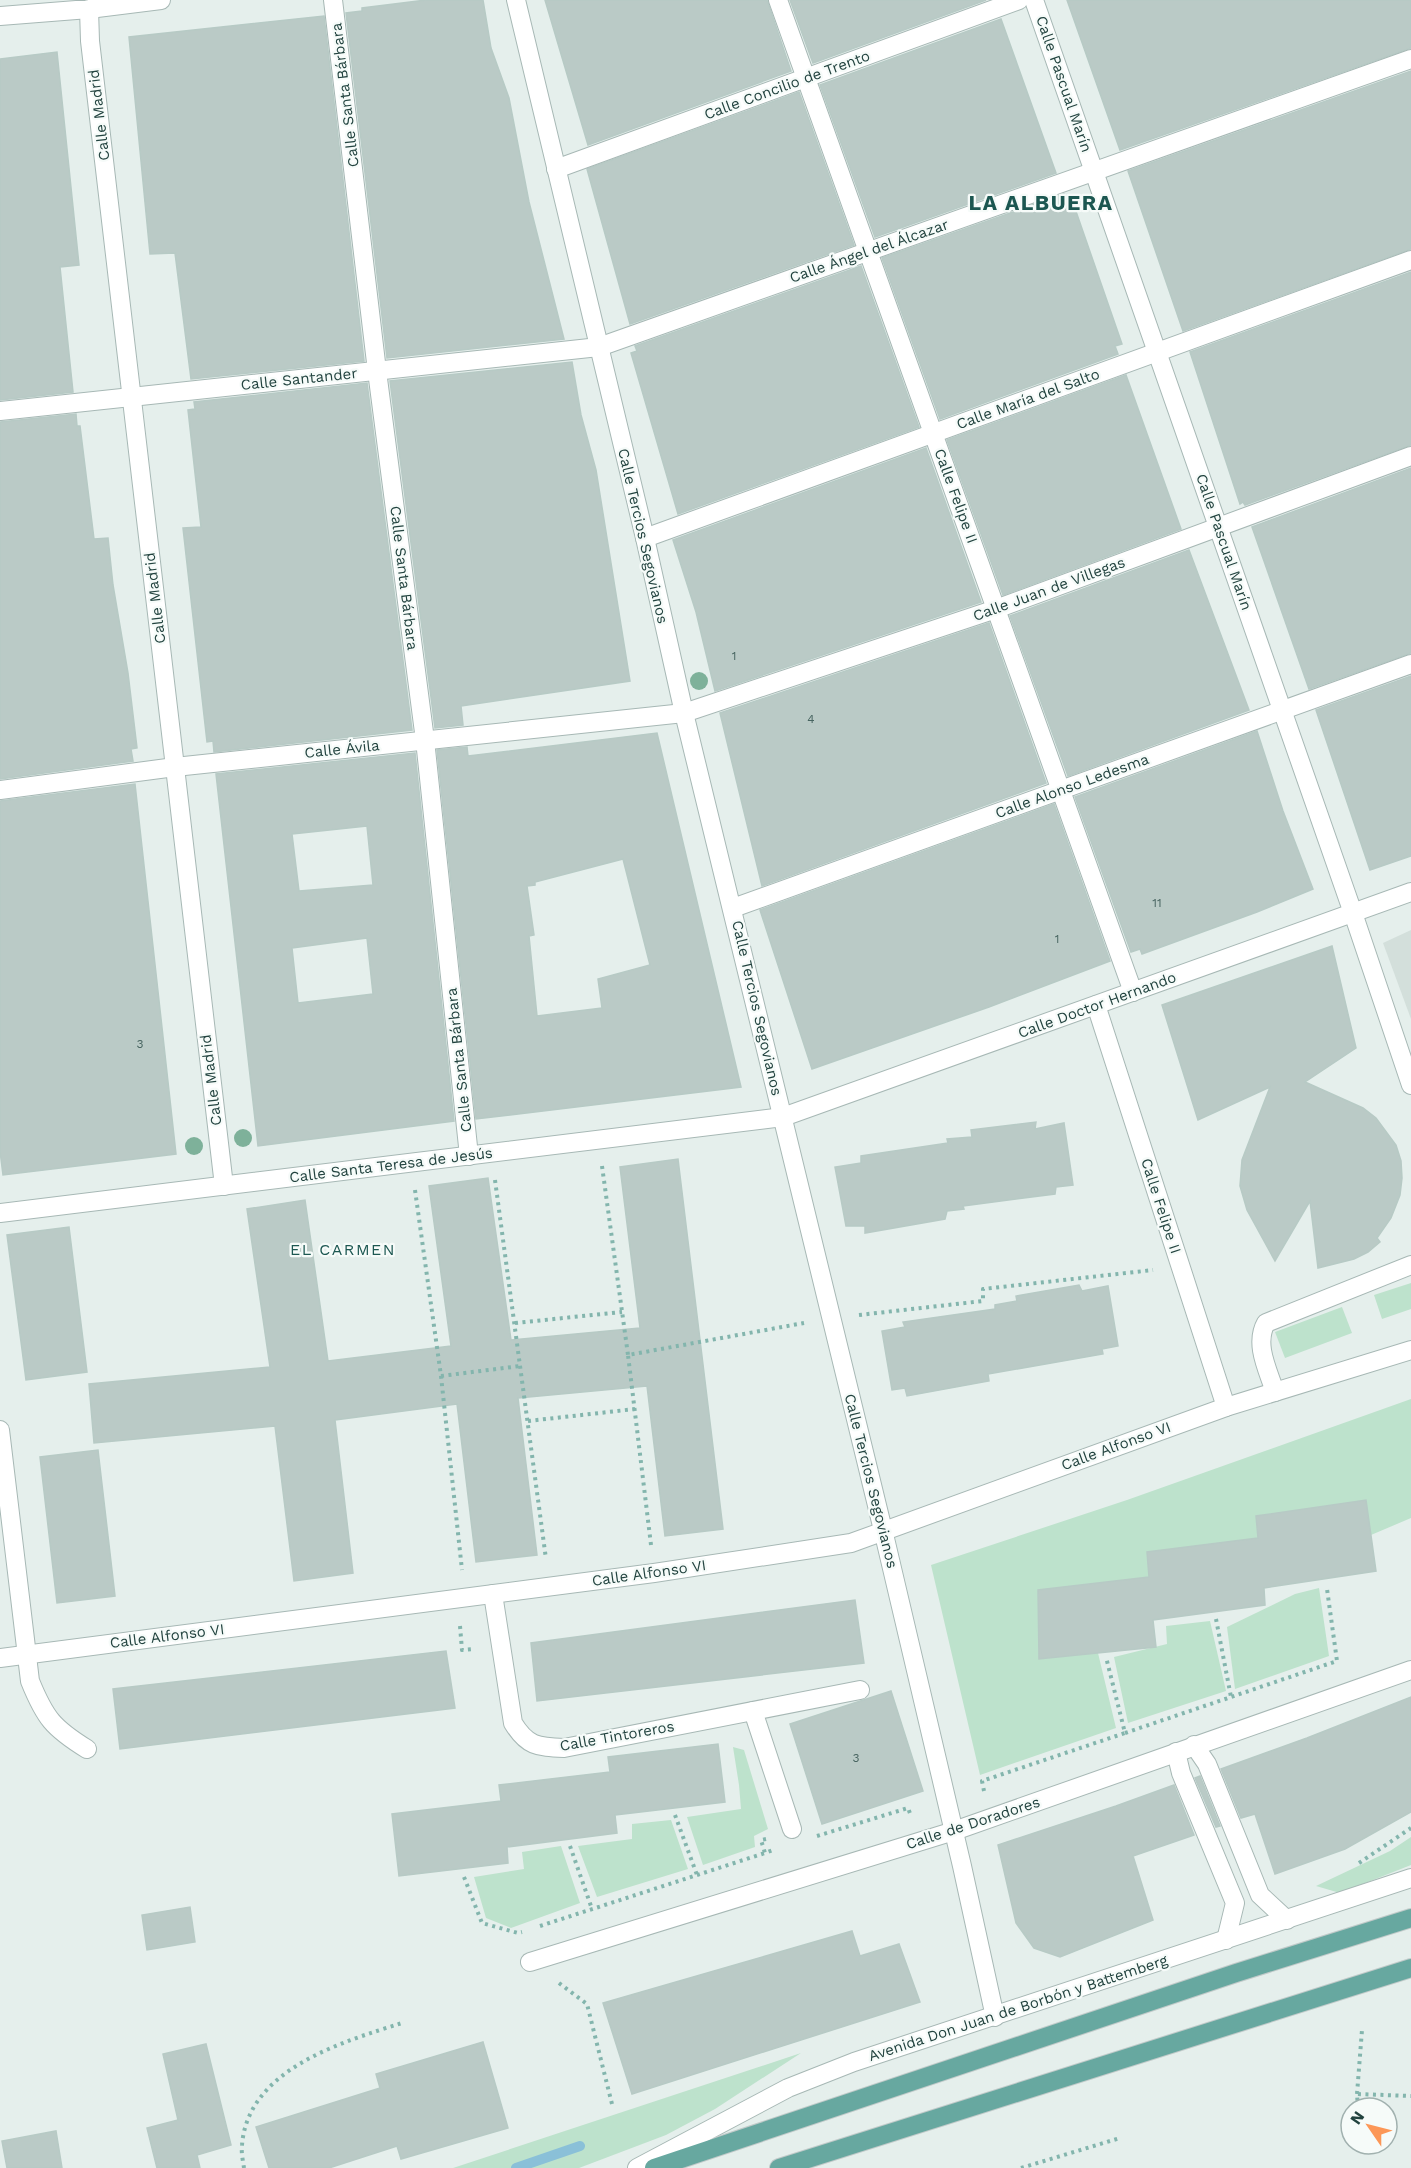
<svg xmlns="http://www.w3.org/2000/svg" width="1411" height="2168" viewBox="0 0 1411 2168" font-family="'Work Sans',sans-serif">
<rect width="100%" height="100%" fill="#e5efec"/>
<!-- built -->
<path fill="#d3dfdb" d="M1411 930V1019L1383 943Z"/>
<!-- green -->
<g fill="#bde2cc">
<path d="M1411 1283V1309L1382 1319 1374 1295Z"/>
<path d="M1342 1307 1352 1333 1285 1358 1275 1332Z"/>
<path d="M1411 1399V1518L1371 1535 1366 1500 1256 1516 1258 1538 1149 1577 1038 1590 1039 1659 1098 1653 1116 1728 980 1775 931 1565 1127 1500Z"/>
<path d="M1319 1588 1329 1656 1235 1689 1227 1627 1295 1594Z"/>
<path d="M1210 1621 1226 1691 1128 1723 1114 1657 1167 1644 1166 1626Z"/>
<path d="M733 1747 744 1750 768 1829 754 1836 755 1847 703 1865 687 1817 741 1809 739 1785Z"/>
<path d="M671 1820 688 1869 597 1897 578 1846 632 1839V1824Z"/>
<path d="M1411 1837V1865L1340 1893 1316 1886 1390 1851Z"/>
<path d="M561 1846 580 1903 511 1928 486 1918 474 1877 524 1869 522 1852Z"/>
<path d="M801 2053 715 2109 666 2135 579 2168H453Z"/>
</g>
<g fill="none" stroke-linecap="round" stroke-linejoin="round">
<!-- stream -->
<path stroke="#8ac0d8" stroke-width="10" d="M516 2168 580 2146"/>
</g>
<!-- building -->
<g fill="#bacac6" stroke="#b7cac5" stroke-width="1.5" fill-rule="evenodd">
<path d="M426 0H483L491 48 509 98 529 202 564 339 387 358 346 13 362 11V8Z"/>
<path d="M545 0H767L791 71 588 145Z"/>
<path d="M790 0H986L813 63Z"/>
<path d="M1067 0H1411V48L1120 150Z"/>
<path d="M324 16 364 361 191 379 175 253 150 254 129 37Z"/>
<path d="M1001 19 1056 173 875 237 820 85Z"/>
<path d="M57 52 79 265 60 267 73 392 0 400V59Z"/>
<path d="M1411 71V249L1183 331 1128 171Z"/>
<path d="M799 92 854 245 630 324 587 169Z"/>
<path d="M1064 194 1066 199 1071 197 1122 344 1115 346 1118 354 940 419 882 258Z"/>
<path d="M861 266 919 427 678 514 631 353 637 351 635 346Z"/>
<path d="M1411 272V445L1245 505 1243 502 1240 504 1190 352Z"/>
<path d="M572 362 581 415 596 470 630 681 461 706 463 725 435 728 390 381Z"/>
<path d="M1126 375 1181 529 1003 595 947 440Z"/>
<path d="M367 383 412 730 214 752 213 741 207 742 183 528 201 527 188 410 195 409 194 402Z"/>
<path d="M76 414 77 426H80L94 539 108 538 113 585 128 673 137 748 131 749 133 761 0 779V422Z"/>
<path d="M926 448 981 602 715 691 696 612 673 540Z"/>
<path d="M1411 468V653L1309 689 1252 527Z"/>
<path d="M1189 550 1249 710 1068 776 1010 616Z"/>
<path d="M989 623 1046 783 762 886 720 713Z"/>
<path d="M1411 676V856L1370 870 1316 710Z"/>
<path d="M1257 731 1283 811 1313 889 1257 912 1142 954 1140 949 1131 952 1075 797Z"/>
<path d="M657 733 741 1087 476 1119 437 750 467 747 468 756ZM623 859 650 965 598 979 602 1008 537 1016 529 936 534 935 527 886 535 885V882Z"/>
<path d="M415 753 454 1121 258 1146 216 774ZM367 826 373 885 299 891 292 834ZM367 938 373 994 298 1003 292 948Z"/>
<path d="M135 784 176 1154 3 1175 0 1151V801Z"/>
<path d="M1054 804 1110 961 989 1007 812 1069 760 910Z"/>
<path d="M1332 946 1356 1048 1305 1082 1363 1108 1376 1118 1396 1145 1401 1161 1402 1178 1400 1195 1391 1218 1377 1238 1380 1242 1368 1252 1354 1259 1318 1268 1310 1201 1275 1261 1247 1210 1240 1186 1242 1160 1270 1087 1198 1120 1162 1005Z"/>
<path d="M1036 1122 1035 1129 1064 1123 1073 1185 1056 1187 1055 1194 963 1206 964 1209 947 1211 945 1219 865 1233V1226H846L835 1167 861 1163V1156L948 1143 947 1139 972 1137 971 1130Z"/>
<path d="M678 1159 723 1529 665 1536 647 1386 518 1398 537 1555 476 1562 457 1404 335 1420 353 1573 294 1581 275 1426 94 1443 89 1384 270 1367 247 1209 305 1200 328 1361 451 1346 429 1186 488 1178 511 1340 640 1328 620 1167Z"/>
<path d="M69 1227 87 1372 26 1380 7 1235Z"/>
<path d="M1079 1285 1082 1291 1108 1286 1118 1346 1102 1349 1103 1354 988 1374 989 1381 907 1396 905 1388 892 1390 882 1331 905 1327 903 1322 995 1309V1305L1017 1301 1016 1296Z"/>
<path d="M98 1450 115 1596 57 1603 40 1457Z"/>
<path d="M1366 1500 1376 1571 1264 1588 1265 1605 1153 1620 1156 1647 1039 1659 1038 1590 1149 1577 1147 1552 1258 1538 1256 1516Z"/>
<path d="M855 1600 864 1663 537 1701 531 1643Z"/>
<path d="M446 1651 455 1708 120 1749 113 1689Z"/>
<path d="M891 1691 923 1791 822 1824 790 1724Z"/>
<path d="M1411 1697V1812L1345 1849 1275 1874 1255 1814 1241 1818 1221 1769 1307 1738Z"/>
<path d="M718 1744 725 1802 615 1815 617 1833 507 1847 508 1863 399 1876 392 1814 501 1801 499 1785 610 1772 608 1757Z"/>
<path d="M1200 1776 1220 1826 1216 1827 1195 1778Z"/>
<path d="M1174 1785 1194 1835 1133 1856 1153 1920 1060 1957 1034 1948 1016 1923 998 1845 1116 1806Z"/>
<path d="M190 1907 195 1942 147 1950 142 1915Z"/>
<path d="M852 1931 860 1956 899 1944 920 2002 632 2094 603 2003Z"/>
<path d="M483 2042 508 2128 401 2159 397 2146 329 2168H269L256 2127 380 2088 376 2074Z"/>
<path d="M206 2044 231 2145 197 2155 200 2168H157L147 2128 178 2120 163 2054Z"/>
<path d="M56 2131 62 2168H7L2 2141Z"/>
</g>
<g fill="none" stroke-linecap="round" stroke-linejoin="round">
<!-- minor casing -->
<g stroke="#a7b8b5" stroke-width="20">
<g id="minor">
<path d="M333 0 377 371 425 740 469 1156"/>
<path d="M516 0 645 538 684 713 883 1530 962 1866 995 2017"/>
<path d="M778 0 1133 992"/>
<path d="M1034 0 1353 913 1411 1085"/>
<path d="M89 9 90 41 224 1186"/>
<path d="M0 16 89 9 161 0"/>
<path d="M556 169 1019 0"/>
<path d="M0 411 599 347 1411 59"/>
<path d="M645 538 1411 260"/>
<path d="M0 790 175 767 684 713 996 609 1411 456"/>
<path d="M733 908 1411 664"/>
<path d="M1096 1005 1226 1407"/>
<path d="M0 1213 783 1117 1411 892"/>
<path d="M1275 1392C1268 1370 1254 1344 1266 1323L1411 1265"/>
<path d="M0 1430 30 1681C45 1718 53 1728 87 1749"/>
<path d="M493 1594 513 1723C527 1746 537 1747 564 1748L860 1690"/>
<path d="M0 1658 654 1573 851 1543 1226 1407 1411 1350"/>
<path d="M753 1711 792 1829"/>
<path d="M1194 1745 1207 1764 1260 1895 1287 1920"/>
<path d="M1176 1752 1181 1773 1235 1903 1226 1940"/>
<path d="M530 1962 954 1831 1411 1670"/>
<path d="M637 2168 788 2088 854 2062 1411 1878"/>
</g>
</g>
<!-- major casing -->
<g stroke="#c1cac9" stroke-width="20">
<g id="major">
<path d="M654 2168 1236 1973 1411 1918"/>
<path d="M779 2168 1411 1968"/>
</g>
</g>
<!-- path -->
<g stroke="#83b5ad" stroke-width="4" stroke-dasharray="3 4.5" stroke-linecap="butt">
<path d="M602 1166 628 1355"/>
<path d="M495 1180 546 1559"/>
<path d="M415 1190 441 1376 462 1570"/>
<path d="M859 1315 983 1301V1289L1153 1270"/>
<path d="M515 1323 622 1312"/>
<path d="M441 1376 520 1366"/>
<path d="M528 1421 635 1409"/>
<path d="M651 1545 628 1355 804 1323"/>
<path d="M1216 1619 1231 1697"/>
<path d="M460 1626 462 1650 473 1649"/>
<path d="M1125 1733 1337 1661 1327 1589"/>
<path d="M984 1791 982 1781 1125 1733 1106 1657"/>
<path d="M675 1815 697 1875"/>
<path d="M817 1836 908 1808 911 1816"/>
<path d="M766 1839 761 1840 765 1853 773 1850"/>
<path d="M570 1846 592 1909"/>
<path d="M1359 1863 1411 1828"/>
<path d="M464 1877 482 1923 518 1933 522 1932"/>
<path d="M540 1926 765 1853"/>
<path d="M559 1983 587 2004 613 2108"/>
<path d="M1357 2094 1362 2030"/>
<path d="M1358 2108 1357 2094 1411 2096"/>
<path d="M244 2168C243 2161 241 2152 242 2145 248 2069 342 2042 402 2023"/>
<path d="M1021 2168 1120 2138"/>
</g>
<!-- minor -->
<use href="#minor" stroke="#fff" stroke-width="18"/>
<!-- major -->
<use href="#major" stroke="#67a8a0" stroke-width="18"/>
</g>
<!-- trees -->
<g fill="#7eb19a">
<circle cx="699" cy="681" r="9"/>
<circle cx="243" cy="1138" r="9"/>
<circle cx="194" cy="1146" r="9"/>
</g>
<g text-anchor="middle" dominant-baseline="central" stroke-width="4.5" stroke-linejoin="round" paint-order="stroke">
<!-- number labels -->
<g font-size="12" fill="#486561">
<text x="734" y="656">1</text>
<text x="811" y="719">4</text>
<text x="1157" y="903">11</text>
<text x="1057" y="939">1</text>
<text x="140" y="1044">3</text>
<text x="856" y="1758">3</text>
</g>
<!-- street labels -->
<g font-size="15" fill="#22433f" stroke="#f6fbf9">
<text transform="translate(1064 84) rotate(71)">Calle Pascual Marín</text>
<text transform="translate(787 85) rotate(-20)">Calle Concilio de Trento</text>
<text transform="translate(345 95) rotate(-97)">Calle Santa Bárbara</text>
<text transform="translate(99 115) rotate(-97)">Calle Madrid</text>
<text transform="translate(869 251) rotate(-19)">Calle Ángel del Álcazar</text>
<text transform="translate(299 379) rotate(-6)">Calle Santander</text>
<text transform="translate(1028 399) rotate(-20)">Calle María del Salto</text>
<text transform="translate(956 496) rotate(70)">Calle Felipe II</text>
<text transform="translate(643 536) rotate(77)">Calle Tercios Segovianos</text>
<text transform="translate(1224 542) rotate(71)">Calle Pascual Marín</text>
<text transform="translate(404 578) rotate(83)">Calle Santa Bárbara</text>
<text transform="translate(1049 589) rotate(-20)">Calle Juan de Villegas</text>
<text transform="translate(155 598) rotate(-97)">Calle Madrid</text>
<text transform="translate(342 749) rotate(-6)">Calle Ávila</text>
<text transform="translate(1072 786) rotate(-20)">Calle Alonso Ledesma</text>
<text transform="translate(1097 1005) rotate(-20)">Calle Doctor Hernando</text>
<text transform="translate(757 1008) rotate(77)">Calle Tercios Segovianos</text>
<text transform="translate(459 1060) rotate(-96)">Calle Santa Bárbara</text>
<text transform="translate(211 1080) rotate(-97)">Calle Madrid</text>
<text transform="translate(391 1165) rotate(-7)">Calle Santa Teresa de Jesús</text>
<text transform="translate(1161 1206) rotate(72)">Calle Felipe II</text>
<text transform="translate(1116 1446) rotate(-20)">Calle Alfonso VI</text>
<text transform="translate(871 1481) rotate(76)">Calle Tercios Segovianos</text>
<text transform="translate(649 1573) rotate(-8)">Calle Alfonso VI</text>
<text transform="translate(167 1636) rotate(-7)">Calle Alfonso VI</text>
<text transform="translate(617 1736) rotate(-10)">Calle Tintoreros</text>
<text transform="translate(973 1823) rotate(-18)">Calle de Doradores</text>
<text transform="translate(1018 2008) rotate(-18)">Avenida Don Juan de Borbón y Battemberg</text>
</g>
<!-- neighbourhood labels -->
<g font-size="16" letter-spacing="1.5" fill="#1c5751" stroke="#f6fbf9">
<text x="343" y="1249">EL CARMEN</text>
</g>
<!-- district labels -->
<g font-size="21" font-weight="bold" letter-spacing="1.5" fill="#1c5751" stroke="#f6fbf9">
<text x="1041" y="202">LA ALBUERA</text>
</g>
</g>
<!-- north arrow -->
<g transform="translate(1369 2126) rotate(305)"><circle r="28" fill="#f6fbf9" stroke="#a1b1af" stroke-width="1.5"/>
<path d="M0-4.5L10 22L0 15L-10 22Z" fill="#fc9757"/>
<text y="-9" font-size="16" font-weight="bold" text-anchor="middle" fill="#22433f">N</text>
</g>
</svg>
